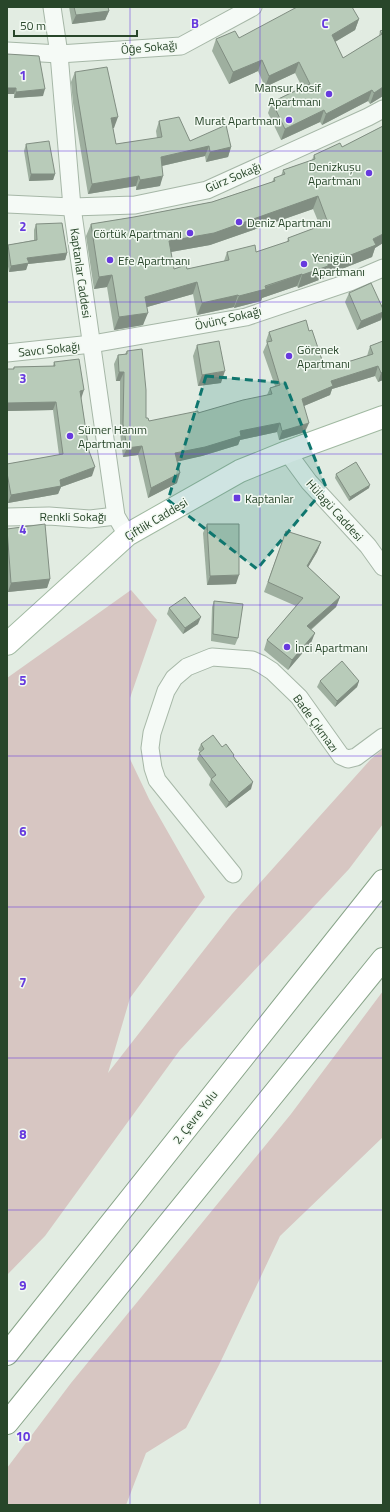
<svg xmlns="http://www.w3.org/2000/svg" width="390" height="1512" viewBox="0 0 390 1512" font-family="'Titillium Web',sans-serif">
<rect width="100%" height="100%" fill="#e2ece2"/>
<!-- green -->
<g fill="#d7c6c2">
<path d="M131 590 157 620 130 698V759L149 799 205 897 130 998 108 1073 232 914 371 759 383 749V824L349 869 180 1050 45 1236 7 1275V678Z"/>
<path d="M383 991V1137L280 1236 219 1365 186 1428 146 1453 126 1505H7V1468L71 1383 291 1114Z"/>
</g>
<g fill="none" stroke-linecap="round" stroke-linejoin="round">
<!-- minor casing -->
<g stroke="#a6b7a7" stroke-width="19">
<g id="minor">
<path d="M52 7 59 54 72 207 116 516 127 535"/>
<path d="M7 51 59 54 181 46 253 7"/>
<path d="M7 204 72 207 135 205 207 190 368 117 383 109"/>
<path d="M7 353 92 344 246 317 350 282 383 268"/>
<path d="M287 452 309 482 368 546 383 567"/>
<path d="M7 517 49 516 90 519 116 516"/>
<path d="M233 874 157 780 153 768 150 748 152 733 166 691 174 678 187 667 212 657 252 660 261 664 272 671 299 697 341 756 348 759 356 757 383 737"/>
</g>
</g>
<!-- major casing -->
<g stroke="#a0b9a1" stroke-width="24">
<path id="major" d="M7 644 127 535 240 471 287 452 383 417"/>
</g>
<!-- highway casing -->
<g stroke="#88a489" stroke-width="24">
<g id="highway">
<path d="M7 1354 383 881"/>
<path d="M7 1423 383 959"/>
</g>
</g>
<!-- minor -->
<use href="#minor" stroke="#f5faf6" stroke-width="17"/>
<!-- major -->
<use href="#major" stroke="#fff" stroke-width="22"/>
<!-- highway -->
<use href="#highway" stroke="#fff" stroke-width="22"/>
</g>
<!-- wall -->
<g fill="#9eaf9f" fill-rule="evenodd">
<path d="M69 7H108L109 11 105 20 72 24Z"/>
<path d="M359 19 355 30 335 42 343 58 379 36 380 31 383 30V96L370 104 368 101 322 125 320 122 281 140 268 113 272 102 302 87 295 73 265 87 258 71 229 84 212 51 216 39 239 38Z"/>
<path d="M7 54 43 96 14 98V94H7Z"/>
<path d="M75 72 114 128H113L116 144 157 138 156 131 159 121 190 141 231 147 228 157 206 162 205 156 162 166 160 186 136 190V186L88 194 73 103 71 82Z"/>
<path d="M383 126V243L375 248 372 257 324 276V278L298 288 297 286 262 298 261 301 234 308V307L197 315 193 294 147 307 143 325 114 330 107 287 94 289 86 236 91 224 134 217 212 202 272 182 274 178 281 176 283 170 312 160 314 155 342 147ZM313 209 320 226 288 238 287 242 256 252H227L224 261 187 269H174L171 252 210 245Z"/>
<path d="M26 144 55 174 53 180 29 181 24 151Z"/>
<path d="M36 224 67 253 65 260 28 264 26 270 9 272 7 261V248L8 245 34 240V230Z"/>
<path d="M349 293 381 320 357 330 345 302Z"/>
<path d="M309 331 325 369 367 356 370 346 383 341V380L378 382 375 376 332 389 330 395 304 406 305 432 279 440 277 432 240 440 238 445 202 456 177 461V483L148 498 138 455 123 457 120 433V381H116L114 364 118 355 125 354 127 351 146 418 149 421 198 413 267 395 270 388 275 386 263 352 267 343 266 341 269 332Z"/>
<path d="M197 345 221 383 198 386 193 356Z"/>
<path d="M54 362 81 397 92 476 61 487 58 494 8 503 7 499V464L59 455 53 410 7 411V369H13L14 367 53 366Z"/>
<path d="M336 474 369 488 349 501 335 478Z"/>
<path d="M207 524 236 584 207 585 203 533Z"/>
<path d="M7 530 50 579 47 588 8 592 7 579Z"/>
<path d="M286 531 321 542 317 552 308 567 340 597 336 607 311 630V643L288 670 264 650 267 640 296 606 264 592Z"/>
<path d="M214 601 238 638 235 645 211 641 212 607Z"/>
<path d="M169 608 198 624 183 634 167 614Z"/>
<path d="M320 681H359L357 687 335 707 317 687Z"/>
<path d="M201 744 222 747 233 757 251 789 226 808 209 785 211 779 197 759 200 752 198 750Z"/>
</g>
<!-- shaded-wall -->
<g fill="#818e82">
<path d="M109 11 105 20 72 24 76 15Z"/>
<path d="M359 19 355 30 328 46 332 35Z"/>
<path d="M262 60 258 71 229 84 233 72Z"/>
<path d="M299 62 295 73 265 87 269 76Z"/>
<path d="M383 87V96L370 104 374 93Z"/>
<path d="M7 88H16L14 94H7Z"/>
<path d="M45 89 43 96 14 98 16 92Z"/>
<path d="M372 90 368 101 322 125 326 114Z"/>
<path d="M324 110 320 122 281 140 285 129Z"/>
<path d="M118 117 114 128H108L111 118Z"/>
<path d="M209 146 205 156 157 167 161 157Z"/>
<path d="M231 147 228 157 206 162 210 152Z"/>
<path d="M31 174H55L53 180 29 181Z"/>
<path d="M139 176 136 186 88 194 92 184Z"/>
<path d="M163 176 160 186 136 190 140 180Z"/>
<path d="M318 196 313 209 210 245 165 253 169 241Z"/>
<path d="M383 234V243L375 248 372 257 324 276V278L298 288 302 275 328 264Z"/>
<path d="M67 253 65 260 28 264 26 270 9 272 11 266 27 258Z"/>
<path d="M302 274 297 286 262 298 261 301 234 308 239 296Z"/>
<path d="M112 275 107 287 94 289 99 277Z"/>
<path d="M197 282 193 294 140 309 145 297Z"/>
<path d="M238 295 234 307 197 315 202 303Z"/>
<path d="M383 312V314L381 320 357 330 361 321Z"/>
<path d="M148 313 143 325 114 330 119 317Z"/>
<path d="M378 366 375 376 332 389 330 395 299 408 302 399 331 381Z"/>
<path d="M225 371 221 383 198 386 202 375Z"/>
<path d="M119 372H124L120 381H116Z"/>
<path d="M383 372V380L378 382 381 373Z"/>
<path d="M84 390 81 399 80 391Z"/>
<path d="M56 402 53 410 7 411V403Z"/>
<path d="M280 423 277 432 240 440 238 445 202 456 172 463 175 453 240 431Z"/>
<path d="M309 423 305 432 279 440 282 431Z"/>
<path d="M142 446 138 455 123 457 127 448Z"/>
<path d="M95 467 92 476 61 487 58 494 8 503 11 495 60 480Z"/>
<path d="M180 473 177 483 148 498 151 488Z"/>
<path d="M370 485 369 488 349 501 350 497Z"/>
<path d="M321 542 317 552 303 576 307 566Z"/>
<path d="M239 575 236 584 207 585 210 576Z"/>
<path d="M50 579 47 588 8 592 11 583Z"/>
<path d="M340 597 336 607 303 636 307 626Z"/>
<path d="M201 617 198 624 183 634 185 628Z"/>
<path d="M315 633 311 643 288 670 292 660Z"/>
<path d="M359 681 357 687 335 707 337 701Z"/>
<path d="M253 782 251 789 226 808 229 802Z"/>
</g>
<!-- building -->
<g fill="#b8cbb9" stroke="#818e82" fill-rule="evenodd">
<path d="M74 7H108L109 11 76 15Z"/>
<path d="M297 7H352L359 19 332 35 343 58 382 34 380 31 383 30V87L374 93 372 90 326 114 324 110 285 129 272 102 310 84 299 62 269 76 262 60 233 72 216 39 235 31 239 38Z"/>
<path d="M7 54 39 56 45 89 16 92V88H7Z"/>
<path d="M107 67 118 117 111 118 116 144 162 137 159 121 179 117 190 141 226 125 231 147 210 152 209 146 161 157 163 176 140 180 139 176 92 184 77 93 75 72Z"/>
<path d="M383 126V234L373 239 376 245 328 264V266L302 275V274L265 286 266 289 239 296 238 295 202 303 197 282 145 297 148 313 119 317 112 275 99 277 91 224 134 217 212 202 275 181 274 178 285 174 283 170 315 159 314 155 340 143 342 147ZM318 196 328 223 288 238 289 241 256 252 255 245 227 252 229 260 187 269 186 265 174 269 169 241 214 233Z"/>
<path d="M49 141 55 174H31L26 144Z"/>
<path d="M62 223 67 253 27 258 29 263 11 266 8 245 37 240 36 224Z"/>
<path d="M371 283 383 309V312L361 321 349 293Z"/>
<path d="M306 320 309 331 312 330 325 369 373 354 370 346 383 341V372L381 373 378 366 331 381 333 386 302 399 309 423 282 431 280 423 240 431 241 436 205 447 175 453 180 473 151 488 142 446 127 448 123 424 124 372H119L118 355 127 354V351L142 349 146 390V418H148L149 421 198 411V413L243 400 272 394 270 388 280 385 267 342 272 341 269 332Z"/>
<path d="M219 341 225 371 202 375 197 345Z"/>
<path d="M79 359 84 390 80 391 89 451 95 467 60 480 61 486 11 495 7 473V464L63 454 56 402 7 403V369H14V367L55 366 54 362Z"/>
<path d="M356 462 370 485 350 497 336 474Z"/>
<path d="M45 524 50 579 11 583 7 529Z"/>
<path d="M207 524H239V575L210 576Z"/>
<path d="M286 531 321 542 307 566 340 597 307 626 315 633 292 660 267 640 303 598 268 582Z"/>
<path d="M185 597 201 617 185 628 169 608Z"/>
<path d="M214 601 243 604 238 638 213 634Z"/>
<path d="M342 661 359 681 337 701 320 681Z"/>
<path d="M213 735 222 747 226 744 234 755 233 756 253 782 229 802 211 779 216 775 199 753 204 749 201 744Z"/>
</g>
<!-- marked area -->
<path fill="#0f766e" fill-opacity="0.2" stroke="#0f766e" stroke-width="3" stroke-dasharray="8 5" stroke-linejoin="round" d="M206 376 285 383 326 487 257 569 168 500Z"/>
<!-- grid -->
<path fill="none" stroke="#673ade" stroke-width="1" stroke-opacity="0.55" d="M130 7V1505M260 7V1505M7 151H383M7 302H383M7 454H383M7 605H383M7 756H383M7 907H383M7 1058H383M7 1210H383M7 1361H383"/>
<!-- markers -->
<g fill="#673ade" stroke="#f2f9f2" stroke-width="1.5">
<circle cx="329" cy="94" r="4"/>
<circle cx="289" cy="120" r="4"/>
<circle cx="369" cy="173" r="4"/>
<circle cx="239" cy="222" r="4"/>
<circle cx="190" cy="233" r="4"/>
<circle cx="110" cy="260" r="4"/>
<circle cx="304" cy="264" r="4"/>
<circle cx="289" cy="356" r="4"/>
<circle cx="70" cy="436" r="4"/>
<rect x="233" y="494" width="8" height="8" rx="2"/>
<circle cx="287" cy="647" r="4"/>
</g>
<g text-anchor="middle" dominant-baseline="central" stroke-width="3" stroke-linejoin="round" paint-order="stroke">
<!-- street labels -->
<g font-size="12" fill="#28462a" stroke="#f2f9f2">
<text transform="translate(149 47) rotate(-5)">Öḡe Sokağı</text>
<text transform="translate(233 177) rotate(-23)">Gürz Sokağı</text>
<text transform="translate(81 273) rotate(82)">Kaptanlar Caddesi</text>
<text transform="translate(228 318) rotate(-13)">Övünç Sokağı</text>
<text transform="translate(49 349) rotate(-6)">Savcı Sokağı</text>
<text transform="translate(335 510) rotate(48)">Hülagü Caddesi</text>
<text x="73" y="516">Renkli Sokağı</text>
<text transform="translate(156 519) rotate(-31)">Çiftlik Caddesi</text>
<text transform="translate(316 723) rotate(54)">Bade Çıkmazı</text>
<text transform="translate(195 1117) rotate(-52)">2. Çevre Yolu</text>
</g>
<!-- poi labels -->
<g font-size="12" fill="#28462a" stroke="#f2f9f2" text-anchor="start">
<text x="321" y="87" text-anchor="end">Mansur Kosif<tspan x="321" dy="14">Apartmanı</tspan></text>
<text x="281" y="120" text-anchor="end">Murat Apartmanı</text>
<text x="361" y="166" text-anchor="end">Denizkuşu<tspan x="361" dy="14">Apartmanı</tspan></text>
<text x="247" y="222">Deniz Apartmanı</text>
<text x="182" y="233" text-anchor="end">Cörtük Apartmanı</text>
<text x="312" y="257">Yenigün<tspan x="312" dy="14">Apartmanı</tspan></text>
<text x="118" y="260">Efe Apartmanı</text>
<text x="297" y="349">Görenek<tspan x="297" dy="14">Apartmanı</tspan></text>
<text x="78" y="429">Sümer Hanım<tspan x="78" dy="14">Apartmanı</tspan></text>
<text x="245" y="498">Kaptanlar</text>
<text x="295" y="647">İnci Apartmanı</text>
</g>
</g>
<g font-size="13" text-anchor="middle" font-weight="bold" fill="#673ade" stroke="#f2f9f2" stroke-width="3" stroke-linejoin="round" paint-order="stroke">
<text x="195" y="28">B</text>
<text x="325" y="28">C</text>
<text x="23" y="80">1</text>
<text x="23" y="231">2</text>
<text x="23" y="383">3</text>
<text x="23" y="534">4</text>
<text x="23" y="685">5</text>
<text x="23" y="836">6</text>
<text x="23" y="987">7</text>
<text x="23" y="1139">8</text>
<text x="23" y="1290">9</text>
<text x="23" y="1441">10</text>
</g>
<!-- border -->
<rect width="390" height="1512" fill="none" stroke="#28462a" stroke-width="16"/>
<!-- scale -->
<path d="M14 30v6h123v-6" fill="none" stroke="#28462a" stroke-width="2"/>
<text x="20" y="30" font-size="12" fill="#28462a" stroke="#f2f9f2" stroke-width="3" paint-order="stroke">50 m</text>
</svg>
